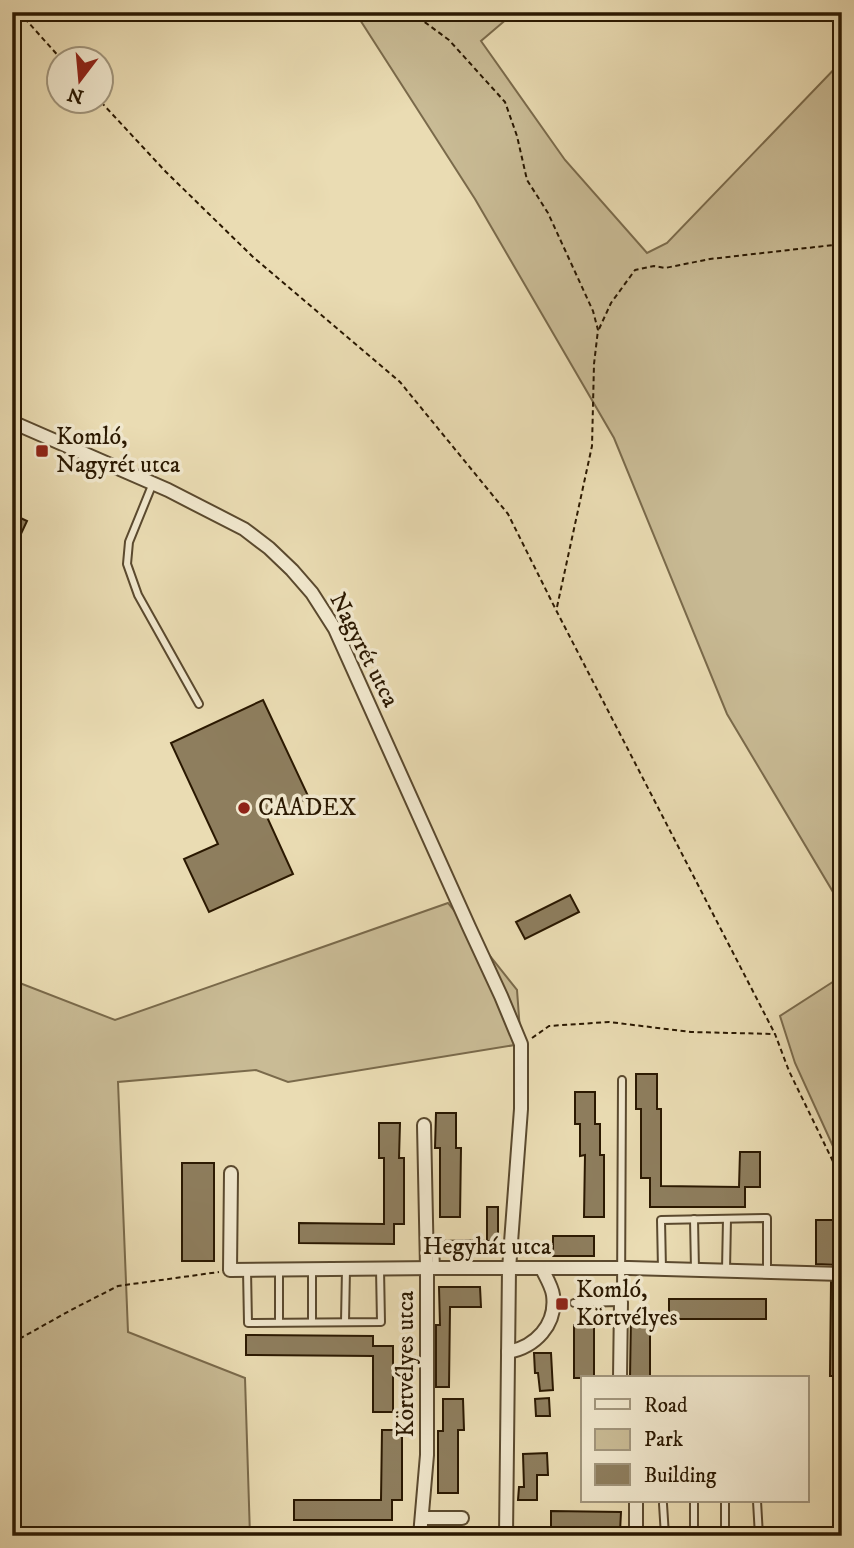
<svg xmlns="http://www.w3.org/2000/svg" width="854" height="1548" viewBox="0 0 854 1548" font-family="'IM FELL DW Pica',serif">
<rect width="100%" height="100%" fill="#eadcb3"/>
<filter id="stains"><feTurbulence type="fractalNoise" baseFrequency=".00286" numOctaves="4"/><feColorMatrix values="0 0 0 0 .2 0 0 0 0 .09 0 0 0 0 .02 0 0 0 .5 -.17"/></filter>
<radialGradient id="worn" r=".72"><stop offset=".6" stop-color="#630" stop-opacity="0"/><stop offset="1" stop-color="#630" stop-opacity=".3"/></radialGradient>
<!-- green -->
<g fill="#c9bb95" stroke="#7a6a4b" stroke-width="2">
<path d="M355 12H515L481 41 565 160 647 253 667 243 842 61V907L727 714 614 438 475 199Z"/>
<path d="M448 903 517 990 521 1044 288 1082 256 1070 118 1082 128 1332 245 1378 250 1536H12V980L115 1020Z"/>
<path d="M842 976V1166L795 1063 780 1016Z"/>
</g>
<!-- building -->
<g fill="#8e7e5e" stroke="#2a1801" stroke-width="2">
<path d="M12 514 27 521 12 553Z"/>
<path d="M263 700 309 798 267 817 293 874 209 912 184 859 218 844 171 743Z"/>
<path d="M570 895 579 912 525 939 516 922Z"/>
<path d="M636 1074H657V1109H661V1186L739 1187 740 1152H760V1187H745V1207H650V1178H641V1109H636Z"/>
<path d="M575 1092H595V1124H600V1155H604V1217H584L585 1155 580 1156V1124H575Z"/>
<path d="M436 1113H456V1148H461L460 1217H440V1148H435Z"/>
<path d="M379 1123H400L399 1158H404V1224H394V1244L299 1243V1223L384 1224V1158H379Z"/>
<rect x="182" y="1163" width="32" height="98"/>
<rect x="487" y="1207" width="11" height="34"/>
<path d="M816 1220H840L839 1265 816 1264Z"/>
<rect x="553" y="1236" width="41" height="20"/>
<path d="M831 1282 842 1283 841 1376H830Z"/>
<path d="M439 1287H480L481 1307H450L449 1387H436V1325H440Z"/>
<rect x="669" y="1299" width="97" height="20"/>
<path d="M631 1315 650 1316V1378H630Z"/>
<path d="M574 1325 594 1326V1378H574Z"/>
<path d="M246 1335 373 1336V1346H393V1412H373V1356L246 1355Z"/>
<path d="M534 1353H551L553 1390 540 1391 538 1373H535Z"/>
<path d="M549 1398 550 1416H536L535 1399Z"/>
<path d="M443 1399H463L464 1430H458V1493H438V1431H443Z"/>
<path d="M382 1430H402V1500H392V1520H294V1500H381Z"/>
<path d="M547 1453 548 1475H537V1500H518L519 1487H524L523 1454Z"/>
<path d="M551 1511 621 1512 620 1532 551 1531Z"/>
</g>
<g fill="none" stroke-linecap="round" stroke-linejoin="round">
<!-- lane casing -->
<g stroke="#5a492e" stroke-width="10">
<g id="lane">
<path d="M153 483 129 542 127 564 138 595 199 704"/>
<path d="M694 1219 695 1270"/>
<path d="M436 1268 435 1245 482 1244"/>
<path d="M312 1269V1322"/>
<path d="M662 1269 661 1220 767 1218V1272"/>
<path d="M247 1270 248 1323 381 1322 380 1269"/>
<path d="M279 1270V1322"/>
<path d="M726 1270 727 1219"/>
<path d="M574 1303 621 1302 622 1080"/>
<path d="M345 1322 346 1269"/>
<path d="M694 1501V1536"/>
<path d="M725 1501V1536"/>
<path d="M757 1501 759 1536"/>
<path d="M663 1504 665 1536"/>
</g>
</g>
<!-- street casing -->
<g stroke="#5a492e" stroke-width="16">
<g id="street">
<path d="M12 422 168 490 244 529 269 548 292 570 312 593 335 629 469 927 501 996 521 1044V1109L509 1269 506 1536"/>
<path d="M231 1173 230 1270 436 1268H629L842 1274"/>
<path d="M508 1352C535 1347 557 1325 553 1295 552 1287 546 1277 542 1269"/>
<path d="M620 1378 621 1302"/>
<path d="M636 1501V1536"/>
<path d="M422 1518H462"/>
<path d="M420 1536 427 1455V1268L424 1125"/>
</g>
</g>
<!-- path -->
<g stroke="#2a1801" stroke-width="2" stroke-dasharray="5 3.5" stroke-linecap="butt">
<path d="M19 12 62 60"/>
<path d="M411 12 449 40 505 102 517 136 527 180 548 213 593 311 598 330 594 364 592 446 557 607"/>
<path d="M101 102 166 172 252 256 400 382 508 514 556 610 775 1034"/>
<path d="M599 329 611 303 635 270 654 266 665 268 710 259 842 244"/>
<path d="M532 1038 549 1026 609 1022 691 1032 775 1034 789 1071 842 1180"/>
<path d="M12 1343 71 1310 118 1286 219 1272"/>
</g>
<!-- lane -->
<use href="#lane" stroke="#f1e8ce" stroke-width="6"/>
<!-- street -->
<use href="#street" stroke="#f1e8ce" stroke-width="12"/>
</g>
<!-- markers -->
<g fill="#8f2418" stroke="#f1e8ce" stroke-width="2.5">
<rect x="35" y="444" width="14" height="14" rx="3.5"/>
<circle cx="244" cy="808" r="7"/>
<rect x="555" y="1297" width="14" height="14" rx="3.5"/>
</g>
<g text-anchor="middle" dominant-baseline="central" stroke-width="7" stroke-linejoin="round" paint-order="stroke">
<!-- poi labels -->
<g font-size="24" fill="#2a1801" stroke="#f1e8ce" text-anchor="start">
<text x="56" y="437">Komló,<tspan x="56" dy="28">Nagyrét utca</tspan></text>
<text x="258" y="808">CAADEX</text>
<text x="576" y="1290">Komló,<tspan x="576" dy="28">Körtvélyes</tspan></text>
</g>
<!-- street labels -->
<g font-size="24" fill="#2a1801" stroke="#f1e8ce">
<text transform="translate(364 650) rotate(63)">Nagyrét utca</text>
<text x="487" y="1247">Hegyhát utca</text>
<text transform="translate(406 1364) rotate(-90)">Körtvélyes utca</text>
</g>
</g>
<!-- margin -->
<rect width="854" height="1548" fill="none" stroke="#eadcb3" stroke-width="42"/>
<rect x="14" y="14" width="826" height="1520" fill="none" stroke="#2a1801" stroke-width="3.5"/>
<rect x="21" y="21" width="812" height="1506" fill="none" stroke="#2a1801" stroke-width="2"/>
<!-- legend -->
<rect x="581" y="1376" width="228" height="126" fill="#f1e8ce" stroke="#a1957c" stroke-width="2"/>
<rect x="595" y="1399" width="35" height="10" fill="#f1e8ce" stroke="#a1957c" stroke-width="2"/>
<text x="644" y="1412" font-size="21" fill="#2a1801">Road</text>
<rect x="595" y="1429" width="35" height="21" fill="#c9bb95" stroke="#a1957c" stroke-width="2"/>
<text x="644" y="1446" font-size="21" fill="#2a1801">Park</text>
<rect x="595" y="1464" width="35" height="21" fill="#8e7e5e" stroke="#a1957c" stroke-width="2"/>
<text x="644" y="1482" font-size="21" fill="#2a1801">Building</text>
<!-- north arrow -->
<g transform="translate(80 80) rotate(196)"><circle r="33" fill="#f1e8ce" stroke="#a1957c" stroke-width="2"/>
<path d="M0-5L12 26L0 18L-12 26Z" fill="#8f2418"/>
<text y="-10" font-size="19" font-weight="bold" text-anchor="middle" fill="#2a1801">N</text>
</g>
<rect width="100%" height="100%" filter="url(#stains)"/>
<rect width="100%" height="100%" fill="url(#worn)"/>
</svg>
